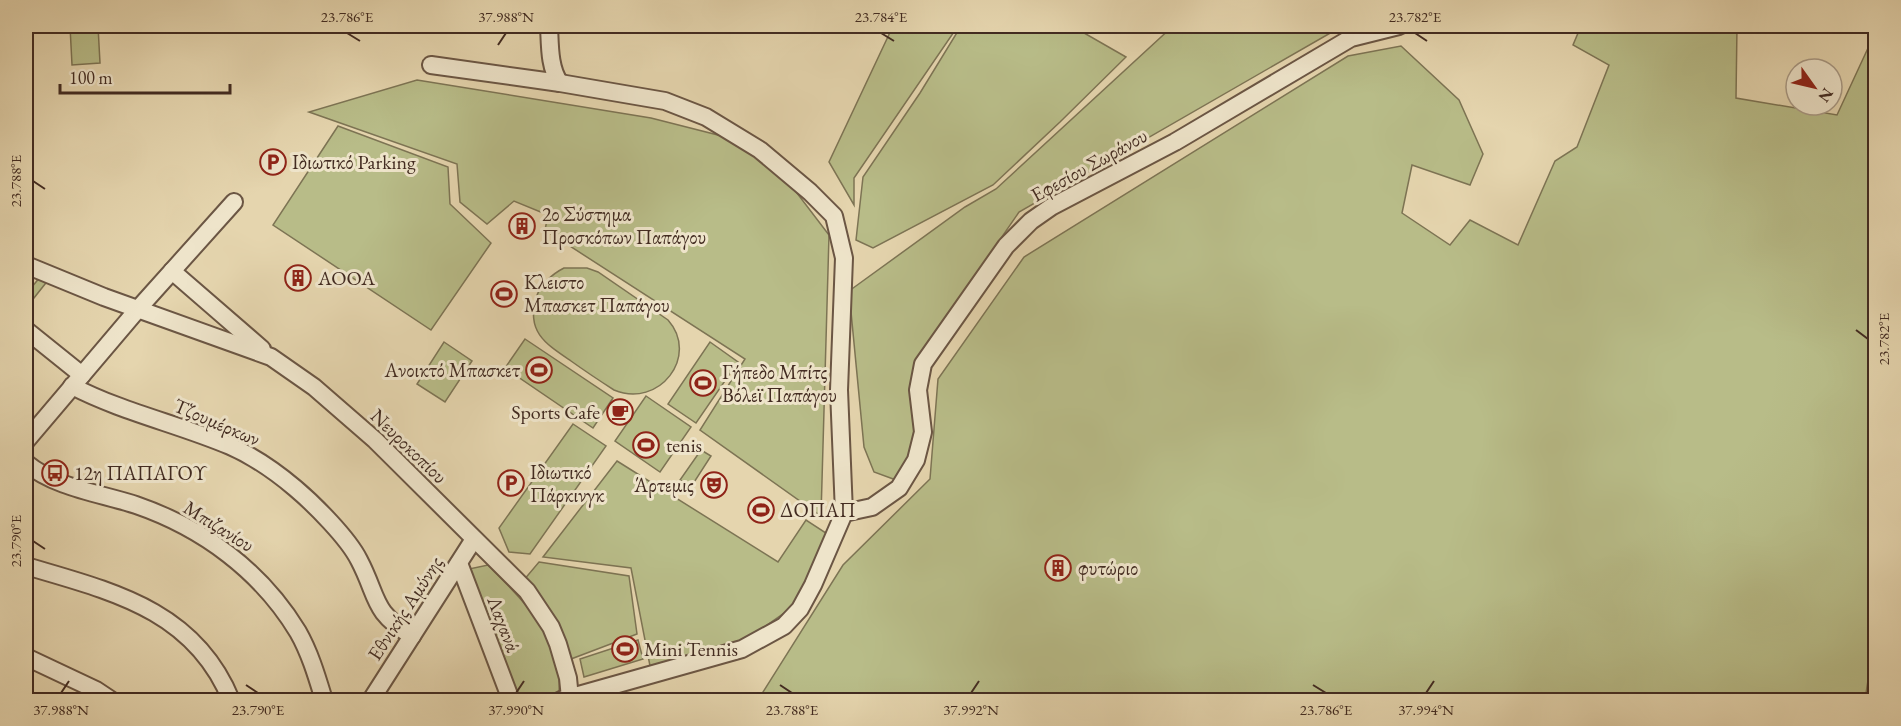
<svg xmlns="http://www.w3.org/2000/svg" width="1901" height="726" viewBox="0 0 1901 726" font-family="'EB Garamond',serif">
<rect width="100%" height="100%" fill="#e5d5ae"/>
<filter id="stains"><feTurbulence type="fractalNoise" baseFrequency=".00333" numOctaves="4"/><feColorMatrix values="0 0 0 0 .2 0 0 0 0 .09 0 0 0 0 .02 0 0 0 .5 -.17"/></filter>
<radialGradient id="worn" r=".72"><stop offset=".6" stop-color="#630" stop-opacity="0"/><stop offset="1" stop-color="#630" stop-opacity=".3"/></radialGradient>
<!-- green -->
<g fill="#b8bc88" stroke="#7d7454" stroke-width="1.5">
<path d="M70 26H98L100 63 72 65Z"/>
<path d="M893 26H958L854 178V205L829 162Z"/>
<path d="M961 26H1072L1126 57 1060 122 993 185 873 248 856 240 863 177 920 93Z"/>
<path d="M1173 26H1360L1332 32 1019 212 924 350 923 432 896 480 874 472 864 447 849 291 965 207 996 189Z"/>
<path d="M1581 26H1737L1736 98 1837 115 1875 33 1876 648 1872 654 1865 700H758L843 565 930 479 938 379 1024 257 1348 56 1401 46 1459 100 1483 154 1470 185 1412 165 1402 213 1450 245 1470 220 1518 245 1555 161 1577 147 1609 65 1573 45Z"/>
<path d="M417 80 651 118 761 146 829 235 821 516 700 430 745 359 545 230 548 215 514 201 487 224 460 202 457 164 309 112Z"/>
<path d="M338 126 448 167 450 204 491 243 431 330 273 225Z"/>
<path d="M564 268H587L598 272 668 320C700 356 659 409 614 390 600 381 585 371 571 361 546 344 526 332 536 298 540 285 552 274 564 268Z"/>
<path d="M41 276 49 279 26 308V294Z"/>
<path d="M525 339 613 398 593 428 505 368Z"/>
<path d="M444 342 472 361 445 402 417 384Z"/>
<path d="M710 342 738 362 696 423 668 404Z"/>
<path d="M646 396 691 427 660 472 615 441Z"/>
<path d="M573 424 606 446 530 554 509 552 499 528Z"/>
<path d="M701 450 711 456 691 487 680 480Z"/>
<path d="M617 461 778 562 806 520 829 535 794 606 743 642 651 671 631 568 543 557Z"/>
<path d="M539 562 629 576 637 634 571 659 523 581Z"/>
<path d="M488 565C517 594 553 628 559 672 560 679 559 688 559 695L535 700H519L469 569Z"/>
<path d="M638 640 643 659 584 677 580 659Z"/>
</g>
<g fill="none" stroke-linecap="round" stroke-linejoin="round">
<!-- minor casing -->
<g stroke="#6b5644" stroke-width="20">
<g id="minor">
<path d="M549 26C550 44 549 68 560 83"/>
<path d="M431 65 560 83 665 101 706 117 760 150 810 192 834 216 844 258 839 390 844 513 813 585 800 609 784 626 742 649 561 700"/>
<path d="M26 265 104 297 271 357 314 387 375 440 527 591 551 627 558 644 568 678 570 698"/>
<path d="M172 271 262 349"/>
<path d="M26 330 82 375"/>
<path d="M72 386C122 412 178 424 230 446 253 456 276 472 295 488 314 504 348 538 359 560 379 598 371 611 412 636"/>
<path d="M26 441 138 309 234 202"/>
<path d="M26 463C56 488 99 493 136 505 203 528 261 571 298 632 310 653 317 677 324 700"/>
<path d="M844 513 872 507 899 488 916 460 923 432 918 390 923 364 1006 246 1031 221 1051 207 1175 142 1351 38 1399 26"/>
<path d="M459 563 511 700"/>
<path d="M26 566C110 591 194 609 231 700"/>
<path d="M26 657 96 690 111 700"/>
<path d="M371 700 474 539"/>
</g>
</g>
<!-- minor -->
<use href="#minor" stroke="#eee4ca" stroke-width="16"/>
</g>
<!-- ticks -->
<path fill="none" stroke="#422b21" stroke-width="2" d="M347 33 360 41M881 33 894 41M1415 33 1427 41M498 45 506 33M33 181 45 189M1856 330 1868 339M33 541 45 549M246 685 258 693M780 685 792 693M1313 685 1326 693M61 693 69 681M516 693 524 681M971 693 979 681M1426 693 1434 681"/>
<!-- icons -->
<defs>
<g id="parking-ring" transform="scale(1.35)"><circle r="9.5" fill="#eee4ca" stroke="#8f2418" stroke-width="1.5"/><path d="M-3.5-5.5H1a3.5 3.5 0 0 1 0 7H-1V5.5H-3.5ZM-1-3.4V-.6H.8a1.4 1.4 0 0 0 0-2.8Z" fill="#8f2418"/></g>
<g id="building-ring" transform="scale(1.35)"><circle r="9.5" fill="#eee4ca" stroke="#8f2418" stroke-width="1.5"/><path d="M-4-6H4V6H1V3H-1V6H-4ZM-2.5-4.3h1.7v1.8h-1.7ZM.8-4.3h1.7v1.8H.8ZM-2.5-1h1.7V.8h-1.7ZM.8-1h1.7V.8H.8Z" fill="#8f2418"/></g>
<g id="stadium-ring" transform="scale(1.35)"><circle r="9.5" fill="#eee4ca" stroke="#8f2418" stroke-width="1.5"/><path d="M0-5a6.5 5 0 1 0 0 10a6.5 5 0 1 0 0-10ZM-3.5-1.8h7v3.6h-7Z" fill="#8f2418"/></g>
<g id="cafe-ring" transform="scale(1.35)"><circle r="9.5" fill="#eee4ca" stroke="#8f2418" stroke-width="1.5"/><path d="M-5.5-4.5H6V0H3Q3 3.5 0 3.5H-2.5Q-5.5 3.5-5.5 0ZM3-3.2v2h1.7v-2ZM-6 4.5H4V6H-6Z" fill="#8f2418"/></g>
<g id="bus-ring" transform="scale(1.35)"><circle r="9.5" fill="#eee4ca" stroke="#8f2418" stroke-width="1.5"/><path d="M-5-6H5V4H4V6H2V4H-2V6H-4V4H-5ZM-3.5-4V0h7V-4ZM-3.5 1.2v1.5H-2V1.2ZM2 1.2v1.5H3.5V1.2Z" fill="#8f2418"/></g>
<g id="theatre-ring" transform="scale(1.35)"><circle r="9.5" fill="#eee4ca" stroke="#8f2418" stroke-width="1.5"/><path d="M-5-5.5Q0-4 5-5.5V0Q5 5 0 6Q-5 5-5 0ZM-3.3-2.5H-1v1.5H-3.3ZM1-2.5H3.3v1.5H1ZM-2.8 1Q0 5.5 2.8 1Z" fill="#8f2418"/></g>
</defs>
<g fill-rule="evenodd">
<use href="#parking-ring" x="273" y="162"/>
<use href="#building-ring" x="522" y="226"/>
<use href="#building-ring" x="298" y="278"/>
<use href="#stadium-ring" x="504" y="294"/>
<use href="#stadium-ring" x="539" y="370"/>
<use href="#stadium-ring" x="703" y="383"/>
<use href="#cafe-ring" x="620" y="412"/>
<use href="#stadium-ring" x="646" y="445"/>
<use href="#bus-ring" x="55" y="473"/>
<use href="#parking-ring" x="511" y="483"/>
<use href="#theatre-ring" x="714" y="485"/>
<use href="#stadium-ring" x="761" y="510"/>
<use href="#building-ring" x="1058" y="568"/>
<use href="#stadium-ring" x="625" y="649"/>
</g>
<g text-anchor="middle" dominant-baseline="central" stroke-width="6" stroke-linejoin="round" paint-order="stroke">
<!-- poi labels -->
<g font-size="20" fill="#422b21" stroke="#eee4ca" text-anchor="start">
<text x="292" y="162">Ιδιωτικό Parking</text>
<text x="542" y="214">2ο Σύστημα<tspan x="542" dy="23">Προσκόπων Παπάγου</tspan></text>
<text x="318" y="278">AOOA</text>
<text x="524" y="282">Κλειστο<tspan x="524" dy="23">Μπασκετ Παπάγου</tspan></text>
<text x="520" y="370" text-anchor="end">Ανοικτό Μπασκετ</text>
<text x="722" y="372">Γήπεδο Μπίτς<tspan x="722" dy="23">Βόλεϊ Παπάγου</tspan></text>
<text x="600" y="412" text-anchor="end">Sports Cafe</text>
<text x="666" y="445">tenis</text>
<text x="530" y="472">Ιδιωτικό<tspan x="530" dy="23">Πάρκινγκ</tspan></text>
<text x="74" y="473">12η ΠΑΠΑΓΟΥ</text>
<text x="694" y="485" text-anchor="end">Άρτεμις</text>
<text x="780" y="510">ΔΟΠΑΠ</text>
<text x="1078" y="568">φυτώριο</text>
<text x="644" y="649">Mini Tennis</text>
</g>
<!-- street labels -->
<g font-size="20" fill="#422b21" stroke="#eee4ca">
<text transform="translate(1089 165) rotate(-29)">Εφεσίου Σωράνου</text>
<text transform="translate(217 422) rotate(23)">Τζουμέρκων</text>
<text transform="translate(409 446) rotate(44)">Νευροκοπίου</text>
<text transform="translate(219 526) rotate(32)">Μπιζανίου</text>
<text transform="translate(405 608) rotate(-57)">Εθνικής Αμύνης</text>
<text transform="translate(504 624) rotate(69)">Λαχανά</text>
</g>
</g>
<!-- margin -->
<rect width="1901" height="726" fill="none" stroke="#e5d5ae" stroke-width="66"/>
<!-- north arrow -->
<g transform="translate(1814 87) rotate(124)"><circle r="28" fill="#eee4ca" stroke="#a99a86" stroke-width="1.5"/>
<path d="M0-4.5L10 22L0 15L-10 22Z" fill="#8f2418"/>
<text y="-9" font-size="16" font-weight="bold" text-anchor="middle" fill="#422b21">N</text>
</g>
<!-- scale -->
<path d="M60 84v9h170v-9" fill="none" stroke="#422b21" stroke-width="3"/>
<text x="69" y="84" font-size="18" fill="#422b21" stroke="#eee4ca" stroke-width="4.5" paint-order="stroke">100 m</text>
<rect x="33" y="33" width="1835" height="660" fill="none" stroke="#422b21" stroke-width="2"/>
<g font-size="15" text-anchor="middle" fill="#422b21">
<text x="347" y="22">23.786°E</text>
<text x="506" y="22">37.988°N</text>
<text x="881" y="22">23.784°E</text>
<text x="1415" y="22">23.782°E</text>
<text transform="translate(16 181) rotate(-90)" y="5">23.788°E</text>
<text transform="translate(1884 339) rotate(-90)" y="5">23.782°E</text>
<text transform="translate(16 541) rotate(-90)" y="5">23.790°E</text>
<text x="61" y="715">37.988°N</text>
<text x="258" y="715">23.790°E</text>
<text x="516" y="715">37.990°N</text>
<text x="792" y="715">23.788°E</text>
<text x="971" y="715">37.992°N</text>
<text x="1326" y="715">23.786°E</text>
<text x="1426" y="715">37.994°N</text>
</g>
<rect width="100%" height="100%" filter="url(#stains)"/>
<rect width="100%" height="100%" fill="url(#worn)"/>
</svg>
